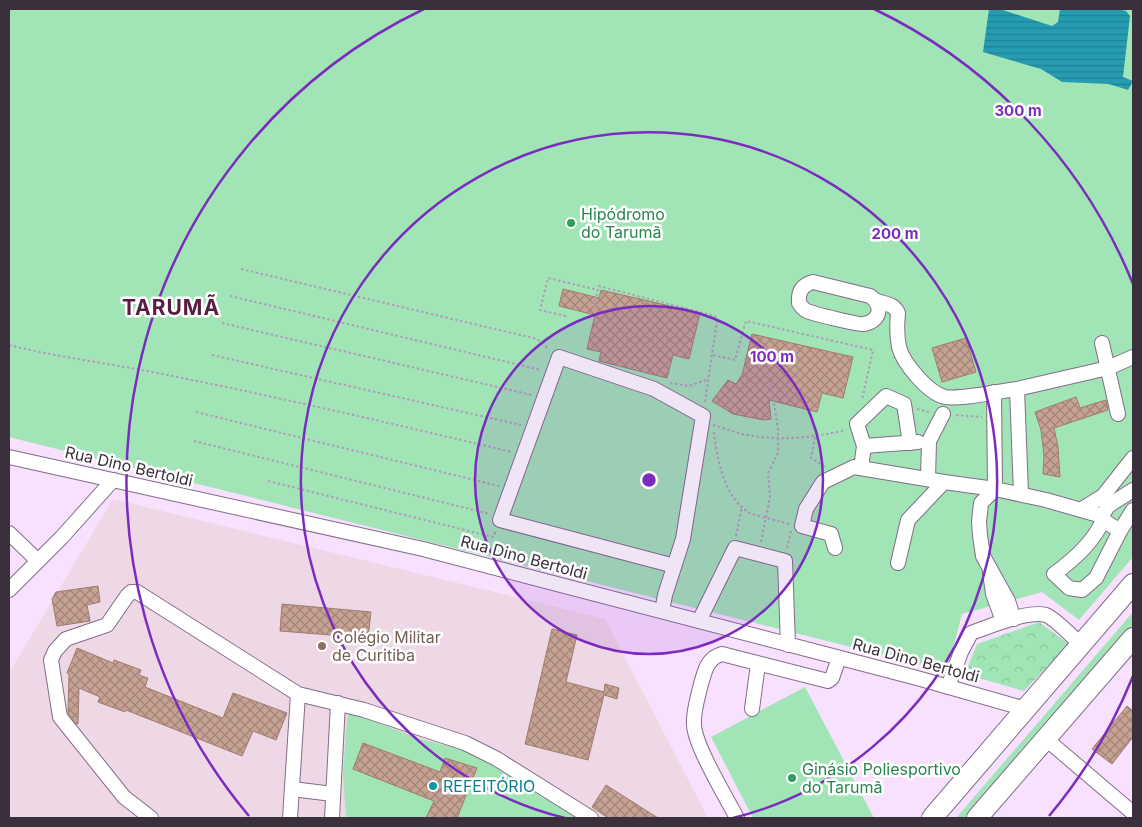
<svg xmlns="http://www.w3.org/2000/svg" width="1142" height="827" viewBox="0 0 1142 827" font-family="Inter,sans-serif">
<defs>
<pattern id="forest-crowns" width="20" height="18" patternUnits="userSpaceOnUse" patternTransform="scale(1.25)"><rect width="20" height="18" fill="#a1e5b6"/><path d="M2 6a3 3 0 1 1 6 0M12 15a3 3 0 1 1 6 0" fill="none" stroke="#8bc59d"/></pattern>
<pattern id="water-rules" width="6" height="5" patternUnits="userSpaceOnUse" patternTransform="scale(1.25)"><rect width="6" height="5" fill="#259cb1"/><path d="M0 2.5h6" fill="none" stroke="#218091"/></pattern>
<pattern id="building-cross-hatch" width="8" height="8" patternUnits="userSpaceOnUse" patternTransform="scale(1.25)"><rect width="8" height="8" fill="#c6a293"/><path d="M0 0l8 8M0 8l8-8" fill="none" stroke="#a28479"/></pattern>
</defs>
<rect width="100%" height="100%" fill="#f8e0ff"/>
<!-- education -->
<path fill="#eed8e6" d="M113 499 605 619 708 818H9V673Z"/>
<!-- grass -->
<g fill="#a1e5b6">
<path d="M9 9H1133V557L1079 620 1042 592 962 614 947 671 9 437Z"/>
<path d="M1133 612V630L968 818H956Z"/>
<path d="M805 687 874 818H753L711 737Z"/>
<path d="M350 712 420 739 472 752 581 818H346L343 773 347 719Z"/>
</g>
<!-- forest -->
<path fill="url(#forest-crowns)" d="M1039 622 1069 644 1024 691 965 674 977 644Z"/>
<!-- water -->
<path fill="url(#water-rules)" d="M989 9H1000L1052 26 1058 22 1060 9H1118L1126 11 1130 16 1123 77 1133 81 1128 90 1109 84 1062 82 1041 69 983 52Z"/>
<!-- building -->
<g fill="url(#building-cross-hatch)" stroke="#9f7c6e">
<path d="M563 289 599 298 601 290 700 313 689 359 673 355 667 378 599 361 601 352 587 349 595 315 559 306Z"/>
<path d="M752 334 853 357 843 398 822 393 817 412 769 400 771 419 764 420 733 414 712 401 728 380 736 384 742 375Z"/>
<path d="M966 338 976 372 942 382 932 348Z"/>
<path d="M1076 397 1080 408 1106 400 1108 410 1054 428 1058 447 1060 477 1043 474 1044 455 1041 430 1035 412Z"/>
<path d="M98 586 100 602 87 605 90 621 57 626 52 599 56 592Z"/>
<path d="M282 604 371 612 368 638 280 631Z"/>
<path d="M552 629 577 635 566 682 604 692 605 684 619 688 617 699 604 695 588 760 525 744Z"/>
<path d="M77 648 113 663 114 660 141 670 139 675 148 678 145 687 223 718 233 693 287 713 276 740 253 731 242 756 126 710 125 712 98 702 100 697 79 688 78 724H76L68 713 69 674 67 673Z"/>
<path d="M1127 706 1133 711V737L1112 764 1092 749Z"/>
<path d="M363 743 440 772 445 758 477 768 457 818H426L434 801 353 769Z"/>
<path d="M606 785 658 818H608L592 807Z"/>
</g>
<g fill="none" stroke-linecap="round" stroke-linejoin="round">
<!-- minor casing -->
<g stroke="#826c88" stroke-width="16">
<g id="minor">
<path d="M813 282 870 296C884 306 880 321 864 324 859 325 814 314 807 311 804 310 801 306 799 303 798 292 802 285 813 282Z"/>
<path d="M877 301C886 304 894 304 898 313 897 323 897 337 899 347 903 363 928 393 945 397 960 400 1000 391 1017 389"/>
<path d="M1102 343 1118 414"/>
<path d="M864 446 918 442"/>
<path d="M9 457 423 549 917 678 1026 709"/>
<path d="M861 468 864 446 857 424 886 396 904 404 910 443"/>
<path d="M928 479 929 441 943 414"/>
<path d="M1021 494 1017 389 1108 368 1133 357"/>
<path d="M1082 509 1103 496 1133 458"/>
<path d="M1103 520C1094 542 1072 561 1054 574L1069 588 1082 590 1096 578 1120 531 1133 510"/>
<path d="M1120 531 1103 520 1102 516 1108 506 1133 490"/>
<path d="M9 533 38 561"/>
<path d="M835 548 831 534 802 526 806 509 823 482 854 467 944 482"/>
<path d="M898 563 908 520 944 482 995 489 994 392"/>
<path d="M990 572 993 594 1003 621"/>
<path d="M9 590 62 537 113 480"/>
<path d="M662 611 665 595 683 539 703 416 654 389 559 357 500 520 667 564"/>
<path d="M1014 619 1008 601 983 556 980 535 979 522 981 503 995 489 1046 500 1102 516"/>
<path d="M699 621 735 548 785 561 788 645"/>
<path d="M948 687 961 652 971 633C988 627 1028 610 1046 615 1054 618 1074 638 1081 645"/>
<path d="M752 709 758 664"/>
<path d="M1046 739 1133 813"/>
<path d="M292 789 333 794"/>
<path d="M151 818 124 797 60 717 51 660 55 651 66 639 107 625 127 596 131 592H137L298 694 364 710 465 743 497 759 591 818"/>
<path d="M290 818 298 694"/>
<path d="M332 818 338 703"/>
<path d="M737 818C726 797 695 746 694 725 693 711 698 697 701 684 705 671 707 658 722 654L828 681 832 678 839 658"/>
</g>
</g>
<!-- highway casing -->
<g stroke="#826c88" stroke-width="22">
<g id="highway">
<path d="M932 818 1133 584"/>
<path d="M977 818 1133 638"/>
</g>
</g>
<!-- path -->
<g stroke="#b09db5" stroke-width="2" stroke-dasharray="2.5 2.5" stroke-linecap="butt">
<path d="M241 269 537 339 549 349"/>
<path d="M230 296 541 370"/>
<path d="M594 306 599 286 715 316 717 321 705 402"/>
<path d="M566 316 540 310 548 278 598 290"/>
<path d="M222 323 532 395"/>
<path d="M9 345C53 356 98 362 142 370 266 394 389 423 512 452"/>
<path d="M212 355 521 425"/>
<path d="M713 355 735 360 746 321 873 350 862 400"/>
<path d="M670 383 689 386 709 379"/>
<path d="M917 409 929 412"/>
<path d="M196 412 499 486"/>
<path d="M956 415 982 417"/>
<path d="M713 425C724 428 735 433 747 435 781 441 812 438 846 430"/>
<path d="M714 432C716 457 725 498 748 512 755 516 780 521 789 524"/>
<path d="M815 437 811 458 825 467"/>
<path d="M194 441 490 514"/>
<path d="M268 481 493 537 496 531"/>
<path d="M736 536 742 506"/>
<path d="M761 542 770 497 768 473"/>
<path d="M787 548 791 531"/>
</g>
<!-- minor -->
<use href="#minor" stroke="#fff" stroke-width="14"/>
<!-- highway -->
<use href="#highway" stroke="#fff" stroke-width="20"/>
<!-- path-bridge -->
<path stroke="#b09db5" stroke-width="2" stroke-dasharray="2.5 2.5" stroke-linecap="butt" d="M768 473 778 453V429L771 382"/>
</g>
<!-- distance rings -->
<circle cx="649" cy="480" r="174" fill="#7b2cbf" fill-opacity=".12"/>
<g fill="none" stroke="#7b2cbf" stroke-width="2.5">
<circle cx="649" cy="480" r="174"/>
<path d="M565 818A348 348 0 1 1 733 818"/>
<path d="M1133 676A522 522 0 0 1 1049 816M249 816A522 522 0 0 1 424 9M874 9A522 522 0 0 1 1133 284"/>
</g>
<!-- markers -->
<g fill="#2e9e5b" stroke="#fff" stroke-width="2">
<circle cx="571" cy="223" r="5"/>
<circle cx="792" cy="778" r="5"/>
</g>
<circle fill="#8d6e63" stroke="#fff" stroke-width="2" cx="322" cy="646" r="5"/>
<circle fill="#0f9aa8" stroke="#fff" stroke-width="2" cx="433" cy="786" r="5"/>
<g text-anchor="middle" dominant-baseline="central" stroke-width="5" stroke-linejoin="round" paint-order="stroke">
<!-- leisure labels -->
<g font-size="16" fill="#27864d" stroke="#fff" text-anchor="start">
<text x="581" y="214">Hipódromo<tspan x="581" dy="18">do Tarumã</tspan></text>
<text x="802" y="769">Ginásio Poliesportivo<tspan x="802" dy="18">do Tarumã</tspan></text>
</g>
<!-- street labels -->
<g font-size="16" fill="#3a303c" stroke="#fff">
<text transform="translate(129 466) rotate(13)">Rua Dino Bertoldi</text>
<text transform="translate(524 557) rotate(15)">Rua Dino Bertoldi</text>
<text transform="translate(916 660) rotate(15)">Rua Dino Bertoldi</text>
</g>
<!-- education labels -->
<g font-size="16" fill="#785e54" stroke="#fff" text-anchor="start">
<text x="332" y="637">Colégio Militar<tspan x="332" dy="18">de Curitiba</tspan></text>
</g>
<!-- culture labels -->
<g font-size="16" fill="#0d838f" stroke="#fff" text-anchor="start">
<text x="443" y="786">REFEITÓRIO</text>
</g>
<!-- district labels -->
<g font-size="21" font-weight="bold" letter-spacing="1" fill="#591d42" stroke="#fff">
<text x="171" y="307">TARUMÃ</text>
</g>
</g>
<circle cx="649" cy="480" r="8" fill="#7b2cbf" stroke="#fff" stroke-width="2.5"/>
<g font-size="15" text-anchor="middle" font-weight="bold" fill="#7b2cbf" stroke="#fff" stroke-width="5" stroke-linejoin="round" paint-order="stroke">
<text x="1018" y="116">300 m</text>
<text x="895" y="239">200 m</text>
<text x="772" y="362">100 m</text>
</g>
<!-- border -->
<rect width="1142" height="827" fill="none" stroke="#3a303c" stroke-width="20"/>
</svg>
